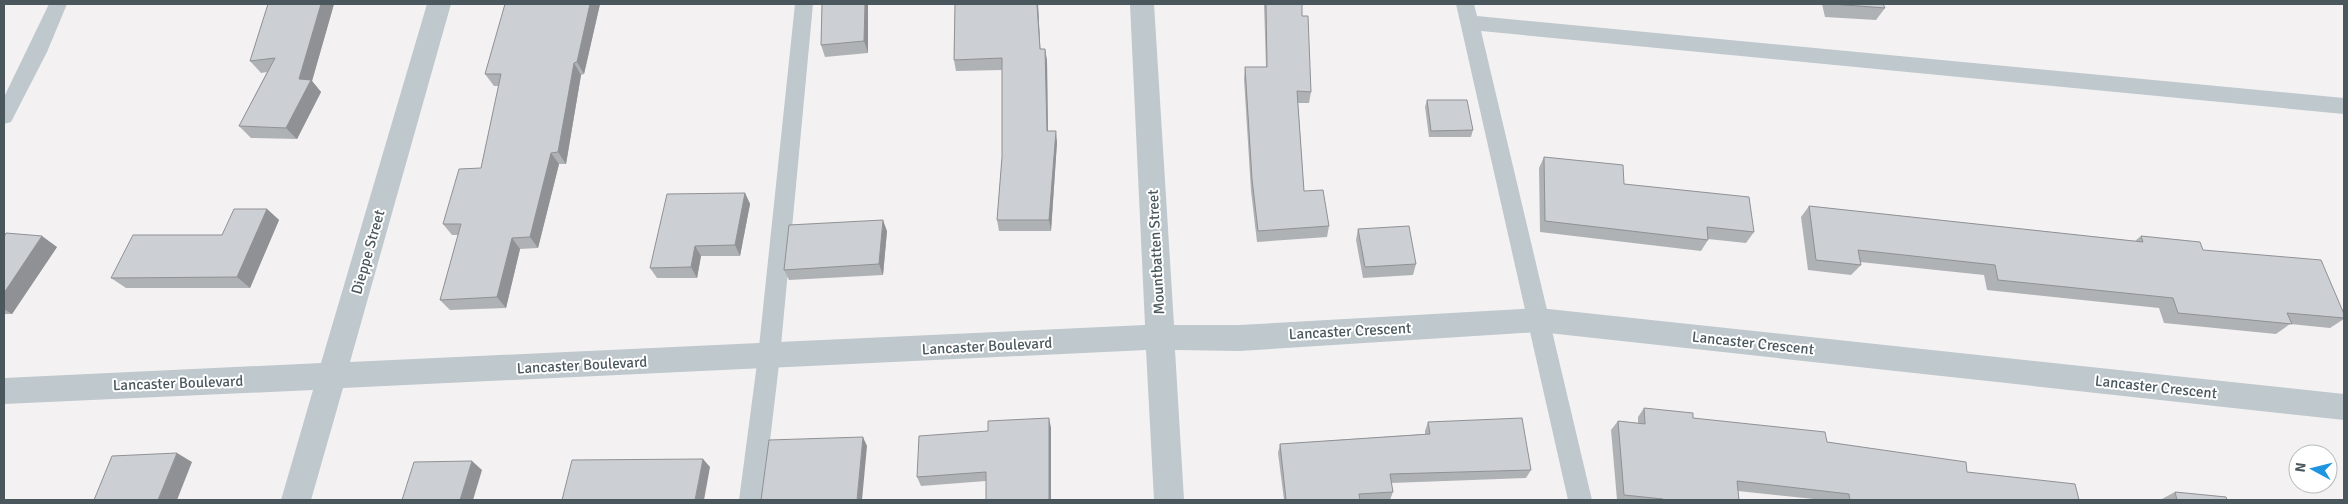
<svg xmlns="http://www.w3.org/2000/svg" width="2348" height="504" viewBox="0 0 2348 504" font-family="Signika,sans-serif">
<rect width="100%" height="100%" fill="#f4f1f2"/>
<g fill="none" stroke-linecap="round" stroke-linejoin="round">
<!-- service -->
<g fill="#bec8cd" fill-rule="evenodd">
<path d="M49 4H67L47 52 11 122 4 124V97Z"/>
<path d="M795 4H813L780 356 763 500H739L758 356Z"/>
<path d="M1456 4H1474L1477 16 2344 98V114L1481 31 1592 500H1568Z"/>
</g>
<!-- minor -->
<path fill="#bec8cd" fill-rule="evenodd" d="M427 4H451L350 362 1145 325 1130 4H1154L1174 325H1239L1539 308 2344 394V420L1539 332 1239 351 1175 350 1184 500H1154L1146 350 343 388 311 500H281L313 390 4 404V378L321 363Z"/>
</g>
<!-- wall -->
<g fill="#afb2b5">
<path d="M268 4H334L312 81 321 92 297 139 251 138 239 126 267 72 261 73 250 61Z"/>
<path d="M600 4 584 74 581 75 566 164H559L538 248 520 249 506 308 450 310 440 300 458 235H452L443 224 481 168 499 86H494L485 74Z"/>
<path d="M822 4H868V53L825 57 821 45Z"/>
<path d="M955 4H1038L1040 49H1045L1047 61 1048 131 1057 142 1051 231H999L997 220 1002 157V70L956 71 954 60Z"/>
<path d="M1264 4H1302V16L1311 92 1309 103H1298L1304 191 1329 226 1327 237 1257 242 1251 191 1244 79 1245 67H1266Z"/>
<path d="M1822 4H1883L1885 8 1876 20 1825 17Z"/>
<path d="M1427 100 1473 130 1471 137H1429L1425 107Z"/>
<path d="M1544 157 1624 184 1754 232 1746 243 1708 239V240L1701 251 1540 232 1539 168Z"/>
<path d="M745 193 750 204 740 256H701L697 278H657L650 268Z"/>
<path d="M1809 206 2135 241 2141 236 2203 250 2344 314V319L2330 328 2290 324 2276 334 2164 323 2159 308 1987 290 1984 275 1860 262 1861 265 1851 275 1808 270 1801 217Z"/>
<path d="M267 209 279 220 250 288H126L111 278 222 235Z"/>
<path d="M1358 229 1416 264 1413 275 1363 278 1356 240Z"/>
<path d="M887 231 883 275 789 280 784 270Z"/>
<path d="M4 237 57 247 12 314H4Z"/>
<path d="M1644 408 1693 418 1827 442 1967 472 2079 500H1823L1738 491 1739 500H1617L1611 430 1618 421 1638 423V417Z"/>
<path d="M1428 422 1531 470 1526 478 1391 483 1393 492 1390 500H1284L1278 453 1280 444 1425 434V431Z"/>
<path d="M1051 428V500H986V481L921 486 917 477Z"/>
<path d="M2175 492 2227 500H2160Z"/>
</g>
<!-- shaded-wall -->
<g fill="#8f9194">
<path d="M321 4H334L312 81 321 92 297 139 286 128 299 79Z"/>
<path d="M590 4H600L584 74 577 62Z"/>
<path d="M865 4H868V53L864 41Z"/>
<path d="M1037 4H1038L1041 61 1040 49Z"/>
<path d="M1045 49 1047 61 1048 142 1047 131Z"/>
<path d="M574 63 581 75 566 164 558 152Z"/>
<path d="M1056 131 1057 142 1051 231 1049 220Z"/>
<path d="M551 153 559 164 538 248 530 237Z"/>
<path d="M745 193 750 204 740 256 735 245Z"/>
<path d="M267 209 279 220 250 288 237 277Z"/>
<path d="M883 220 887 231 883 275 879 264Z"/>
<path d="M42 236 57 247 12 314 4 309V293Z"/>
<path d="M512 238 520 249 506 308 497 297Z"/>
<path d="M695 246 701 256 697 278 691 267Z"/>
<path d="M1049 418 1051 428V500H1049Z"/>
<path d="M863 437 867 446 862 500H857Z"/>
<path d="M177 453 192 462 177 500H158Z"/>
<path d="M703 459 710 467 704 500H695Z"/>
<path d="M472 461 482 470 473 500H460Z"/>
</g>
<!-- building -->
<g fill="#cccfd3" stroke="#8f9194">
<path d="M268 4H321L299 79 311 80 286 128 239 126 275 58 250 61Z"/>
<path d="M505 4H590L577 62 574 63 558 152 551 153 530 237 512 238 497 297 440 300 461 224H443L459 169 481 168 501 74H485Z"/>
<path d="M822 4H865L864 41 821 45Z"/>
<path d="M955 4H1037L1040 49H1045L1047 131H1056L1049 220H997L1002 157V58L954 60Z"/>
<path d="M1266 4H1302V16H1308L1311 92 1297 91 1304 191 1323 190 1329 226 1258 231 1252 179 1245 67H1267Z"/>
<path d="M1832 4H1883L1885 8Z"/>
<path d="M1427 100H1467L1473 130 1431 131Z"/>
<path d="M1544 157 1623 165 1624 184 1749 197 1754 232 1707 227 1708 240 1545 221Z"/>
<path d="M745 193 735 245 695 246 691 267 650 268 667 194Z"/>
<path d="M1809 206 2143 242 2141 236 2200 242 2203 250 2321 260 2344 314V318L2287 313 2292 324 2178 313 2173 298 1998 280 1995 265 1858 250 1861 265 1816 260Z"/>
<path d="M234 209H267L237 277 111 278 133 235H222Z"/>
<path d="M883 220 879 264 784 270 789 225Z"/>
<path d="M1409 226 1416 264 1365 267 1358 229Z"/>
<path d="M6 233 42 236 4 293V237Z"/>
<path d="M1644 408 1693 413V418L1825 432 1827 442 1966 462 1967 472 2075 484 2079 500H1850L1849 494 1737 481 1739 500H1663V499L1624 495 1618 421 1645 424Z"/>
<path d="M1049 418V500H986V472L917 477 919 436 988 431V421Z"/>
<path d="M1522 418 1531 470 1390 474 1393 492 1359 494 1360 500H1286L1280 444 1430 434 1428 422Z"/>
<path d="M863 437 857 500H761L769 440Z"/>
<path d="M177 453 158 500H94L112 456Z"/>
<path d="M703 459 695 500H562L572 460Z"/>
<path d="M472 461 460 500H402L414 462Z"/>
<path d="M2175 492 2226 497 2227 500H2177Z"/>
</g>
<g text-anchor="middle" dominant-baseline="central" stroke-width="4" stroke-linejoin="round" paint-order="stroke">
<!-- street labels -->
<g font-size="15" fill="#4a585e" stroke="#fff">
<text transform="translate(368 252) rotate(-74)">Dieppe Street</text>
<text transform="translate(1156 252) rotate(-93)">Mountbatten Street</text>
<text transform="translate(1350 331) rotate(-3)">Lancaster Crescent</text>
<text transform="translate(1753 343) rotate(6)">Lancaster Crescent</text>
<text transform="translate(987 346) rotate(-3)">Lancaster Boulevard</text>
<text transform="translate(582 365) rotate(-3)">Lancaster Boulevard</text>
<text transform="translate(178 383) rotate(-2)">Lancaster Boulevard</text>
<text transform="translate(2156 387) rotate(6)">Lancaster Crescent</text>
</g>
</g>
<!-- border -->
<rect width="2348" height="504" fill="none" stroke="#4a585e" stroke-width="10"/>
<!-- north arrow -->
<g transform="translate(2313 469) rotate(277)"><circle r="24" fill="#ffffff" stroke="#b7bcbf"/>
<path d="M0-4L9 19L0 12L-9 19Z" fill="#2095df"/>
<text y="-8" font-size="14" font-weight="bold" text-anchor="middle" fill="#4a585e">N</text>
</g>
</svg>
